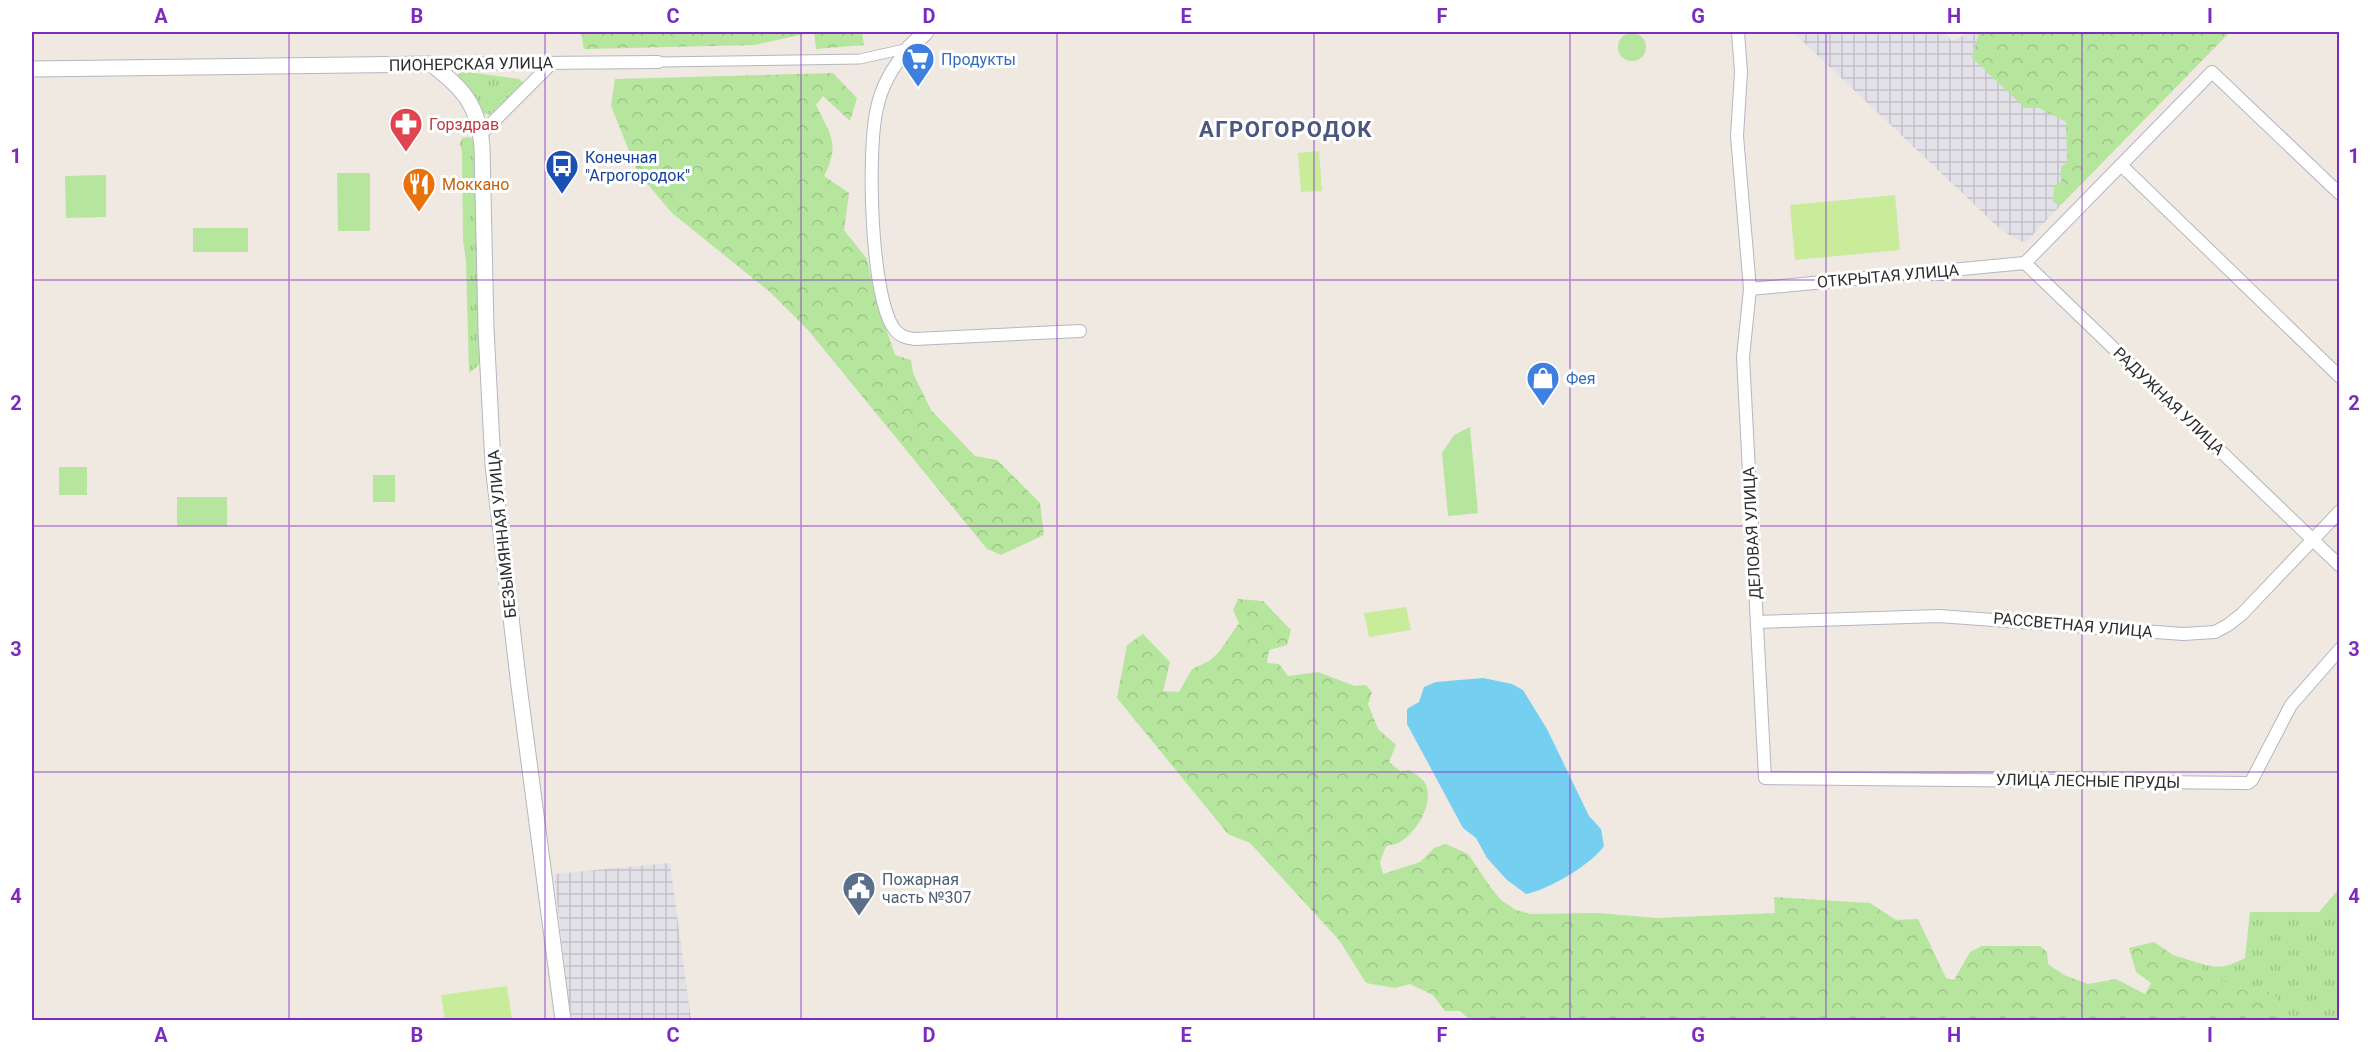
<svg xmlns="http://www.w3.org/2000/svg" width="2371" height="1052" viewBox="0 0 2371 1052" font-family="Roboto,sans-serif">
<defs>
<pattern id="industrial-grid" width="8" height="8" patternUnits="userSpaceOnUse" patternTransform="scale(1.5)"><rect width="8" height="8" fill="#e3e1e8"/><path d="M0 4h8M4 0v8" fill="none" stroke="#c3c1c7"/></pattern>
<pattern id="grass-tufts" width="24" height="20" patternUnits="userSpaceOnUse" patternTransform="scale(1.5)"><rect width="24" height="20" fill="#b6e59e"/><path d="M3 7l-1-3M5 7V3M7 7l1-3M15 17l-1-3M17 17v-4M19 17l1-3" fill="none" stroke="#9dc588"/></pattern>
<pattern id="forest-crowns" width="20" height="18" patternUnits="userSpaceOnUse" patternTransform="scale(1.5)"><rect width="20" height="18" fill="#b6e59e"/><path d="M2 6a3 3 0 1 1 6 0M12 15a3 3 0 1 1 6 0" fill="none" stroke="#9dc588"/></pattern>
</defs>
<rect width="100%" height="100%" fill="#efe9e1"/>
<!-- industrial -->
<g fill="url(#industrial-grid)">
<path d="M1793 32H1944L1952 41 1963 36V32H1979L1972 58 2039 108 2066 122 2067 162 2061 167V182L2053 203 2061 205 2025 243 2002 231Z"/>
<path d="M670 863 691 1020H571L554 874Z"/>
</g>
<!-- grass -->
<g fill="url(#grass-tufts)">
<path d="M461 71 519 79 524 83 523 86 489 115 483 113 472 93 457 76Z"/>
<path d="M469 137 476 141 480 364 469 373 466 262 463 239 462 152 460 144 462 138Z"/>
<path d="M2339 889V1020H2286L2274 994 2259 988 2247 991 2207 975 2195 962C2219 969 2222 969 2245 958L2250 912H2319Z"/>
</g>
<!-- forest -->
<g fill="url(#forest-crowns)">
<path d="M581 32H862L864 45 816 49 814 32 754 45 584 49Z"/>
<path d="M1979 32H2157L2160 35 2168 32H2230L2061 205 2053 203 2054 186 2061 182V167L2067 162 2066 122 2039 108H2025L1972 58Z"/>
<path d="M833 73 857 98 850 121 823 96 816 105C830 135 841 143 824 176L849 193 844 230 867 259 875 297 895 355 911 360 913 373 931 410 975 456 997 460 1040 503 1044 535 1001 555 987 549 808 330 770 292 672 213 638 173 611 106 615 79Z"/>
<path d="M1238 599 1263 601 1291 630 1287 645 1269 650 1267 663 1279 664 1288 676 1318 672 1355 686 1366 685 1372 692 1368 704 1378 729 1396 745 1389 762 1400 771 1410 770C1415 774 1422 778 1425 783 1435 802 1417 832 1400 842 1397 844 1391 845 1386 846L1380 862 1383 874 1420 862 1434 848 1446 844 1468 854 1491 888 1501 900 1516 910 1531 914 1599 913 1656 918 1775 913 1774 897 1870 903 1896 920 1918 919 1946 978 1954 980 1970 952 1982 946H2040L2047 952 2048 964 2064 975 2088 984 2116 979 2145 994 2151 983 2136 972 2129 948 2154 942 2173 955 2195 962 2207 975 2247 991 2259 988 2274 994 2286 1020H1470L1460 1011H1445L1433 995 1410 984 1395 988 1366 983 1339 940 1250 843 1228 834 1117 698 1127 645 1143 634 1170 662 1163 691 1179 692 1192 669 1209 661 1219 652 1239 623 1233 610Z"/>
</g>
<!-- park -->
<g fill="#b6e59e">
<circle cx="1632" cy="47" r="14"/>
<path d="M337 173H370V231H338Z"/>
<path d="M106 175V217L66 218 65 176Z"/>
<rect x="193" y="228" width="55" height="24"/>
<path d="M1470 427 1478 513 1448 516 1442 453 1454 435Z"/>
<rect x="59" y="467" width="28" height="28"/>
<rect x="373" y="475" width="22" height="27"/>
<rect x="177" y="497" width="50" height="29"/>
</g>
<!-- pitch -->
<g fill="#c9ec9a">
<path d="M1319 151 1322 191 1301 192 1298 153Z"/>
<path d="M1895 195 1900 250 1795 260 1790 205Z"/>
<path d="M1406 607 1411 630 1369 637 1364 613Z"/>
<path d="M507 986 512 1020H445L441 995Z"/>
</g>
<!-- water -->
<path fill="#75cff0" d="M1483 678 1512 684 1523 690 1547 729 1589 816 1601 829 1604 846C1592 864 1548 890 1526 894L1507 880 1487 858 1476 838 1463 828 1407 724V709L1419 702 1424 687 1436 682Z"/>
<g fill="none" stroke-linecap="round" stroke-linejoin="round">
<!-- pedestrian casing -->
<g stroke="#b4b7c1" stroke-width="11">
<path id="pedestrian" d="M658 62 860 59 909 48"/>
</g>
<!-- minor casing -->
<g stroke="#b4b7c1" stroke-width="14">
<g id="minor">
<path d="M1738 32 1741 72 1737 136 1750 289 1743 357 1765 778 2248 783 2252 780 2291 705 2340 649"/>
<path d="M909 48C893 66 882 84 877 108 867 149 870 298 895 330 901 337 907 338 915 339L1080 331"/>
<path d="M431 64 658 62"/>
<path d="M481 134 552 63"/>
<path d="M2121 165 2340 377"/>
<path d="M2025 263 2212 72 2340 194"/>
<path d="M2025 263 2340 566"/>
<path d="M1750 289 2025 263"/>
<path d="M1757 622 1939 616 2183 634 2215 632 2228 625 2242 614 2340 511"/>
</g>
</g>
<!-- tertiary casing -->
<g stroke="#b4b7c1" stroke-width="17">
<g id="tertiary">
<path d="M909 48 926 32"/>
<path d="M32 69 431 64C463 88 479 106 482 147L486 329 493 465 519 686 563 1020"/>
</g>
</g>
<!-- pedestrian -->
<use href="#pedestrian" stroke="#fff" stroke-width="9"/>
<!-- minor -->
<use href="#minor" stroke="#fff" stroke-width="12"/>
<!-- tertiary -->
<use href="#tertiary" stroke="#fff" stroke-width="15"/>
</g>
<!-- grid -->
<path fill="none" stroke="#7b2cbf" stroke-width="1.5" stroke-opacity="0.55" d="M289 32V1020M545 32V1020M801 32V1020M1057 32V1020M1314 32V1020M1570 32V1020M1826 32V1020M2082 32V1020M32 280H2340M32 526H2340M32 772H2340"/>
<!-- icons -->
<defs>
<g id="supermarket-pin" transform="scale(1.725)"><path d="M0 17L-7.5 6A9.5 9.5 0 1 1 7.5 6Z" fill="#3f7fe0" stroke="#fff"/><path d="M-6-5.5h2.5l.6 2H6L4.5 2H-2.5L-4.4-4H-6ZM-1.5 3.2a1.3 1.3 0 1 0 .1 0ZM3 3.2a1.3 1.3 0 1 0 .1 0Z" fill="#fff"/></g>
<g id="pharmacy-pin" transform="scale(1.725)"><path d="M0 17L-7.5 6A9.5 9.5 0 1 1 7.5 6Z" fill="#e0444e" stroke="#fff"/><path d="M-2-6h4v4h4v4h-4v4h-4v-4h-4v-4h4Z" fill="#fff"/></g>
<g id="bus-pin" transform="scale(1.725)"><path d="M0 17L-7.5 6A9.5 9.5 0 1 1 7.5 6Z" fill="#1a4fb4" stroke="#fff"/><path d="M-5-6H5V4H4V6H2V4H-2V6H-4V4H-5ZM-3.5-4V0h7V-4ZM-3.5 1.2v1.5H-2V1.2ZM2 1.2v1.5H3.5V1.2Z" fill="#fff"/></g>
<g id="restaurant-pin" transform="scale(1.725)"><path d="M0 17L-7.5 6A9.5 9.5 0 1 1 7.5 6Z" fill="#e8710a" stroke="#fff"/><path d="M-5-6h1v4h1v-4h1v4h1v-4h1v5L-1.5 .5V6h-2V.5L-5-1ZM5-6V6H3V1.5H1.5Q1.5-4 5-6Z" fill="#fff"/></g>
<g id="shop-pin" transform="scale(1.725)"><path d="M0 17L-7.5 6A9.5 9.5 0 1 1 7.5 6Z" fill="#3f7fe0" stroke="#fff"/><path d="M-5-2.5h2.3a2.7 3.5 0 0 1 5.4 0H5L5.5 6h-11ZM-1.5-2.5h3a1.5 2.3 0 0 0-3 0Z" fill="#fff"/></g>
<g id="civic-pin" transform="scale(1.725)"><path d="M0 17L-7.5 6A9.5 9.5 0 1 1 7.5 6Z" fill="#5c6f8a" stroke="#fff"/><path d="M-.6-6.5H3V-4.5H.6V-3L4-1V1h2V6H-6V1h2V-1L-.6-3ZM-1.2 2.5V6h2.4V2.5Z" fill="#fff"/></g>
</defs>
<g fill-rule="evenodd">
<use href="#supermarket-pin" x="918" y="59"/>
<use href="#pharmacy-pin" x="406" y="124"/>
<use href="#bus-pin" x="562" y="166"/>
<use href="#restaurant-pin" x="419" y="184"/>
<use href="#shop-pin" x="1543" y="378"/>
<use href="#civic-pin" x="859" y="888"/>
</g>
<g text-anchor="middle" dominant-baseline="central" stroke-width="6" stroke-linejoin="round" paint-order="stroke">
<!-- shop labels -->
<g font-size="16" fill="#366cbe" stroke="#fff" text-anchor="start">
<text x="941" y="59">Продукты</text>
<text x="1566" y="378">Фея</text>
</g>
<!-- street labels -->
<g font-size="16" fill="#2e2e2e" stroke="#fff">
<text transform="translate(471 64) rotate(-1)">ПИОНЕРСКАЯ УЛИЦА</text>
<text transform="translate(1888 276) rotate(-5)">ОТКРЫТАЯ УЛИЦА</text>
<text transform="translate(2169 401) rotate(44)">РАДУЖНАЯ УЛИЦА</text>
<text transform="translate(1752 533) rotate(-93)">ДЕЛОВАЯ УЛИЦА</text>
<text transform="translate(502 534) rotate(-96)">БЕЗЫМЯННАЯ УЛИЦА</text>
<text transform="translate(2073 625) rotate(5)">РАССВЕТНАЯ УЛИЦА</text>
<text transform="translate(2088 781) rotate(1)">УЛИЦА ЛЕСНЫЕ ПРУДЫ</text>
</g>
<!-- health labels -->
<g font-size="16" fill="#be3a42" stroke="#fff" text-anchor="start">
<text x="429" y="124">Горздрав</text>
</g>
<!-- transit labels -->
<g font-size="16" fill="#164399" stroke="#fff" text-anchor="start">
<text x="585" y="157">Конечная<tspan x="585" dy="18">"Агрогородок"</tspan></text>
</g>
<!-- food labels -->
<g font-size="16" fill="#c56008" stroke="#fff" text-anchor="start">
<text x="442" y="184">Моккано</text>
</g>
<!-- service labels -->
<g font-size="16" fill="#4e5e75" stroke="#fff" text-anchor="start">
<text x="882" y="879">Пожарная<tspan x="882" dy="18">часть №307</tspan></text>
</g>
<!-- district labels -->
<g font-size="22" font-weight="bold" letter-spacing="1.5" fill="#4d5680" stroke="#fff">
<text x="1286" y="129">АГРОГОРОДОК</text>
</g>
</g>
<!-- border -->
<rect width="2371" height="1052" fill="none" stroke="#ffffff" stroke-width="66"/>
<rect x="33" y="33" width="2305" height="986" fill="none" stroke="#7b2cbf" stroke-width="2"/>
<g font-size="20" text-anchor="middle" font-weight="bold" fill="#7b2cbf">
<text x="161" y="23">A</text>
<text x="417" y="23">B</text>
<text x="673" y="23">C</text>
<text x="929" y="23">D</text>
<text x="1186" y="23">E</text>
<text x="1442" y="23">F</text>
<text x="1698" y="23">G</text>
<text x="1954" y="23">H</text>
<text x="2210" y="23">I</text>
<text x="16" y="163">1</text>
<text x="2354" y="163">1</text>
<text x="16" y="410">2</text>
<text x="2354" y="410">2</text>
<text x="16" y="656">3</text>
<text x="2354" y="656">3</text>
<text x="16" y="903">4</text>
<text x="2354" y="903">4</text>
<text x="161" y="1042">A</text>
<text x="417" y="1042">B</text>
<text x="673" y="1042">C</text>
<text x="929" y="1042">D</text>
<text x="1186" y="1042">E</text>
<text x="1442" y="1042">F</text>
<text x="1698" y="1042">G</text>
<text x="1954" y="1042">H</text>
<text x="2210" y="1042">I</text>
</g>
</svg>
